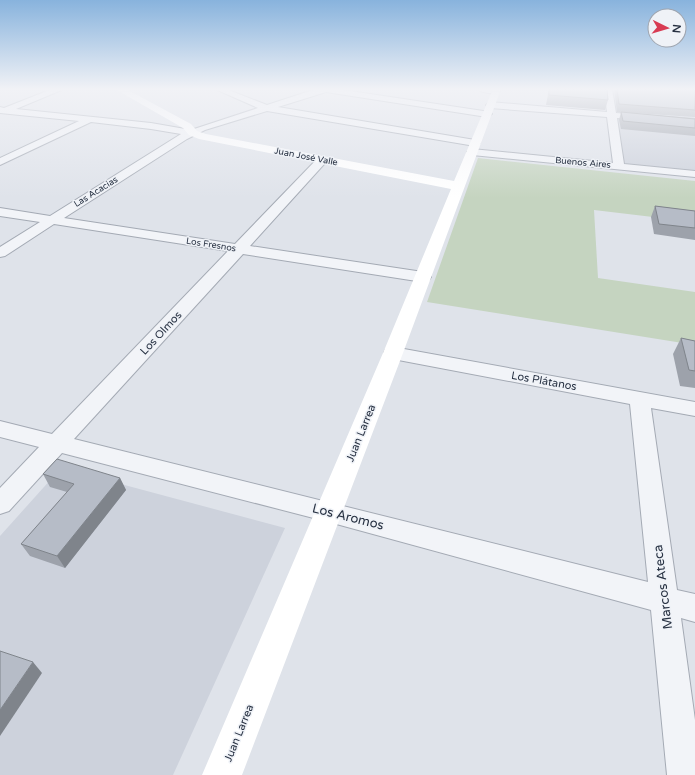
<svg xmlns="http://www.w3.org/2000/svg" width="695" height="775" viewBox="0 0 695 775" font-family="'Varela Round',sans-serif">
<rect width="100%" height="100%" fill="#dfe3ea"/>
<!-- built -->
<g fill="#cdd2dc">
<path d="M608 89H695V174L619 166Z"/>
<path d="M61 468 285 528 173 775H0V536Z"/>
</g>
<!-- green -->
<path fill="#c5d4c0" d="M478 158 695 181V222L594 210 598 278 695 292V345L427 302Z"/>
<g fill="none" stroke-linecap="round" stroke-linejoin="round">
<!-- street casing -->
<g stroke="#a4aab4" stroke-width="2">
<g id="street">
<path d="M52 89H64L16 109 151 123 191 130 258 108 215 89H226L267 105 316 89H337L490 112 492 114 487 117 326 92 278 107 475 140 480 143 475 146 267 111 205 130 187 139 64 218 235 244 318 158H326L327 160 326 162 250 246 423 272 429 274 431 277 429 280 423 282 243 254 74 439 648 582 630 404 393 359 386 357 384 353 386 349 393 347 695 402V416L651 408 677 590 695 594V622L681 618 695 720V775H667L651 610 329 522 62 453 9 511 0 514V488L39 447 0 437V421L52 434 228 251 54 224 5 256 0 257V247L40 222 0 216V208L50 216 181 134 151 129 91 122 0 165V158L79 121 0 113V107L4 108Z"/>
<path d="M477 89H498L500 91C495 95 482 93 477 89Z"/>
<path d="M604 89H612L616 113 695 119V125L617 118 624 164 695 171V177L472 155 467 152 472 149 613 163 607 117 490 108 486 105 490 102 607 112Z"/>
</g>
</g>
<!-- street -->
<use href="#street" fill="#f2f4f8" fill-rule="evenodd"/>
<!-- secondary -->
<path fill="#fff" fill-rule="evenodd" d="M115 89H126L191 124 197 131 206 134 454 181 493 89H501L403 353 242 775H202L383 353 451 189 199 139 189 135 183 128Z"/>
</g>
<!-- wall -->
<g fill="#9da2ab">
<path d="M549 89H607L608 100 605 110 546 105Z"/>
<path d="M614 89H695V117L617 112Z"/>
<path d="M621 112 695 119V136L621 129 619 120Z"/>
<path d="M655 206 695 211V240L654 234 651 217Z"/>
<path d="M681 338 695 341V388L680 386 673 354Z"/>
<path d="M43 474 120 478 126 490 65 568 30 556 21 544 67 492 50 487Z"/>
</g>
<!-- shaded-wall -->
<g fill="#7f848b">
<path d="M120 478 126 490 65 568 57 556Z"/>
<path d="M33 662 42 673 0 736V710Z"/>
</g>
<!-- building -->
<g fill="#b6bcc7" stroke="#7f848b">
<path d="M549 89H607L608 100 549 95Z"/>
<path d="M617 89H695V110L619 104Z"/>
<path d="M621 112 695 119V128L623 121Z"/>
<path d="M655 206 695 211V228L659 224Z"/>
<path d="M681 338 695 341V371L689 370Z"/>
<path d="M57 459 120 478 57 556 21 544 74 484 43 474Z"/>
<path d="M0 651 33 662 0 710Z"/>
</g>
<!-- sky -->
<linearGradient id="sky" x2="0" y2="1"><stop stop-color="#88b3dd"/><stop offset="0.45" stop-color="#f1f2f6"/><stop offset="1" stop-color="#f1f2f6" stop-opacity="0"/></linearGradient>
<rect width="695" height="198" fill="url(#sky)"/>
<g text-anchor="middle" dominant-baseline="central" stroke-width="3" stroke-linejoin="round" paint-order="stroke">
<!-- far-street labels -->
<g font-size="9" fill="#273142" stroke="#eff2f7">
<text transform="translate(306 157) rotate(11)">Juan José Valle</text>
<text transform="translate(583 163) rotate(5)">Buenos Aires</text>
<text transform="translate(96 192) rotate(-32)">Las Acacias</text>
<text transform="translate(211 245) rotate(9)">Los Fresnos</text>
</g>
<!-- street labels -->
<g font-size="11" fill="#273142" stroke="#eff2f7">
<text transform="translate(161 333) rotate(-47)">Los Olmos</text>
<text transform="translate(544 381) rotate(10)">Los Plátanos</text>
<text transform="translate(361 433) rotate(-68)">Juan Larrea</text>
<text transform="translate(239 733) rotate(-68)">Juan Larrea</text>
</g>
<!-- near-street labels -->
<g font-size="13" fill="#273142" stroke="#eff2f7">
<text transform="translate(348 517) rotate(14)">Los Aromos</text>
<text transform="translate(663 587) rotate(-97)">Marcos Ateca</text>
</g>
</g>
<!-- north arrow -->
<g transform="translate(667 28) rotate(95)"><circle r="19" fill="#eff2f7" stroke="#9fa5af"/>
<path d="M0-3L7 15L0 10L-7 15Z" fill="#d83b53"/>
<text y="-6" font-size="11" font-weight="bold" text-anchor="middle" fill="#273142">N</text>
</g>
</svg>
